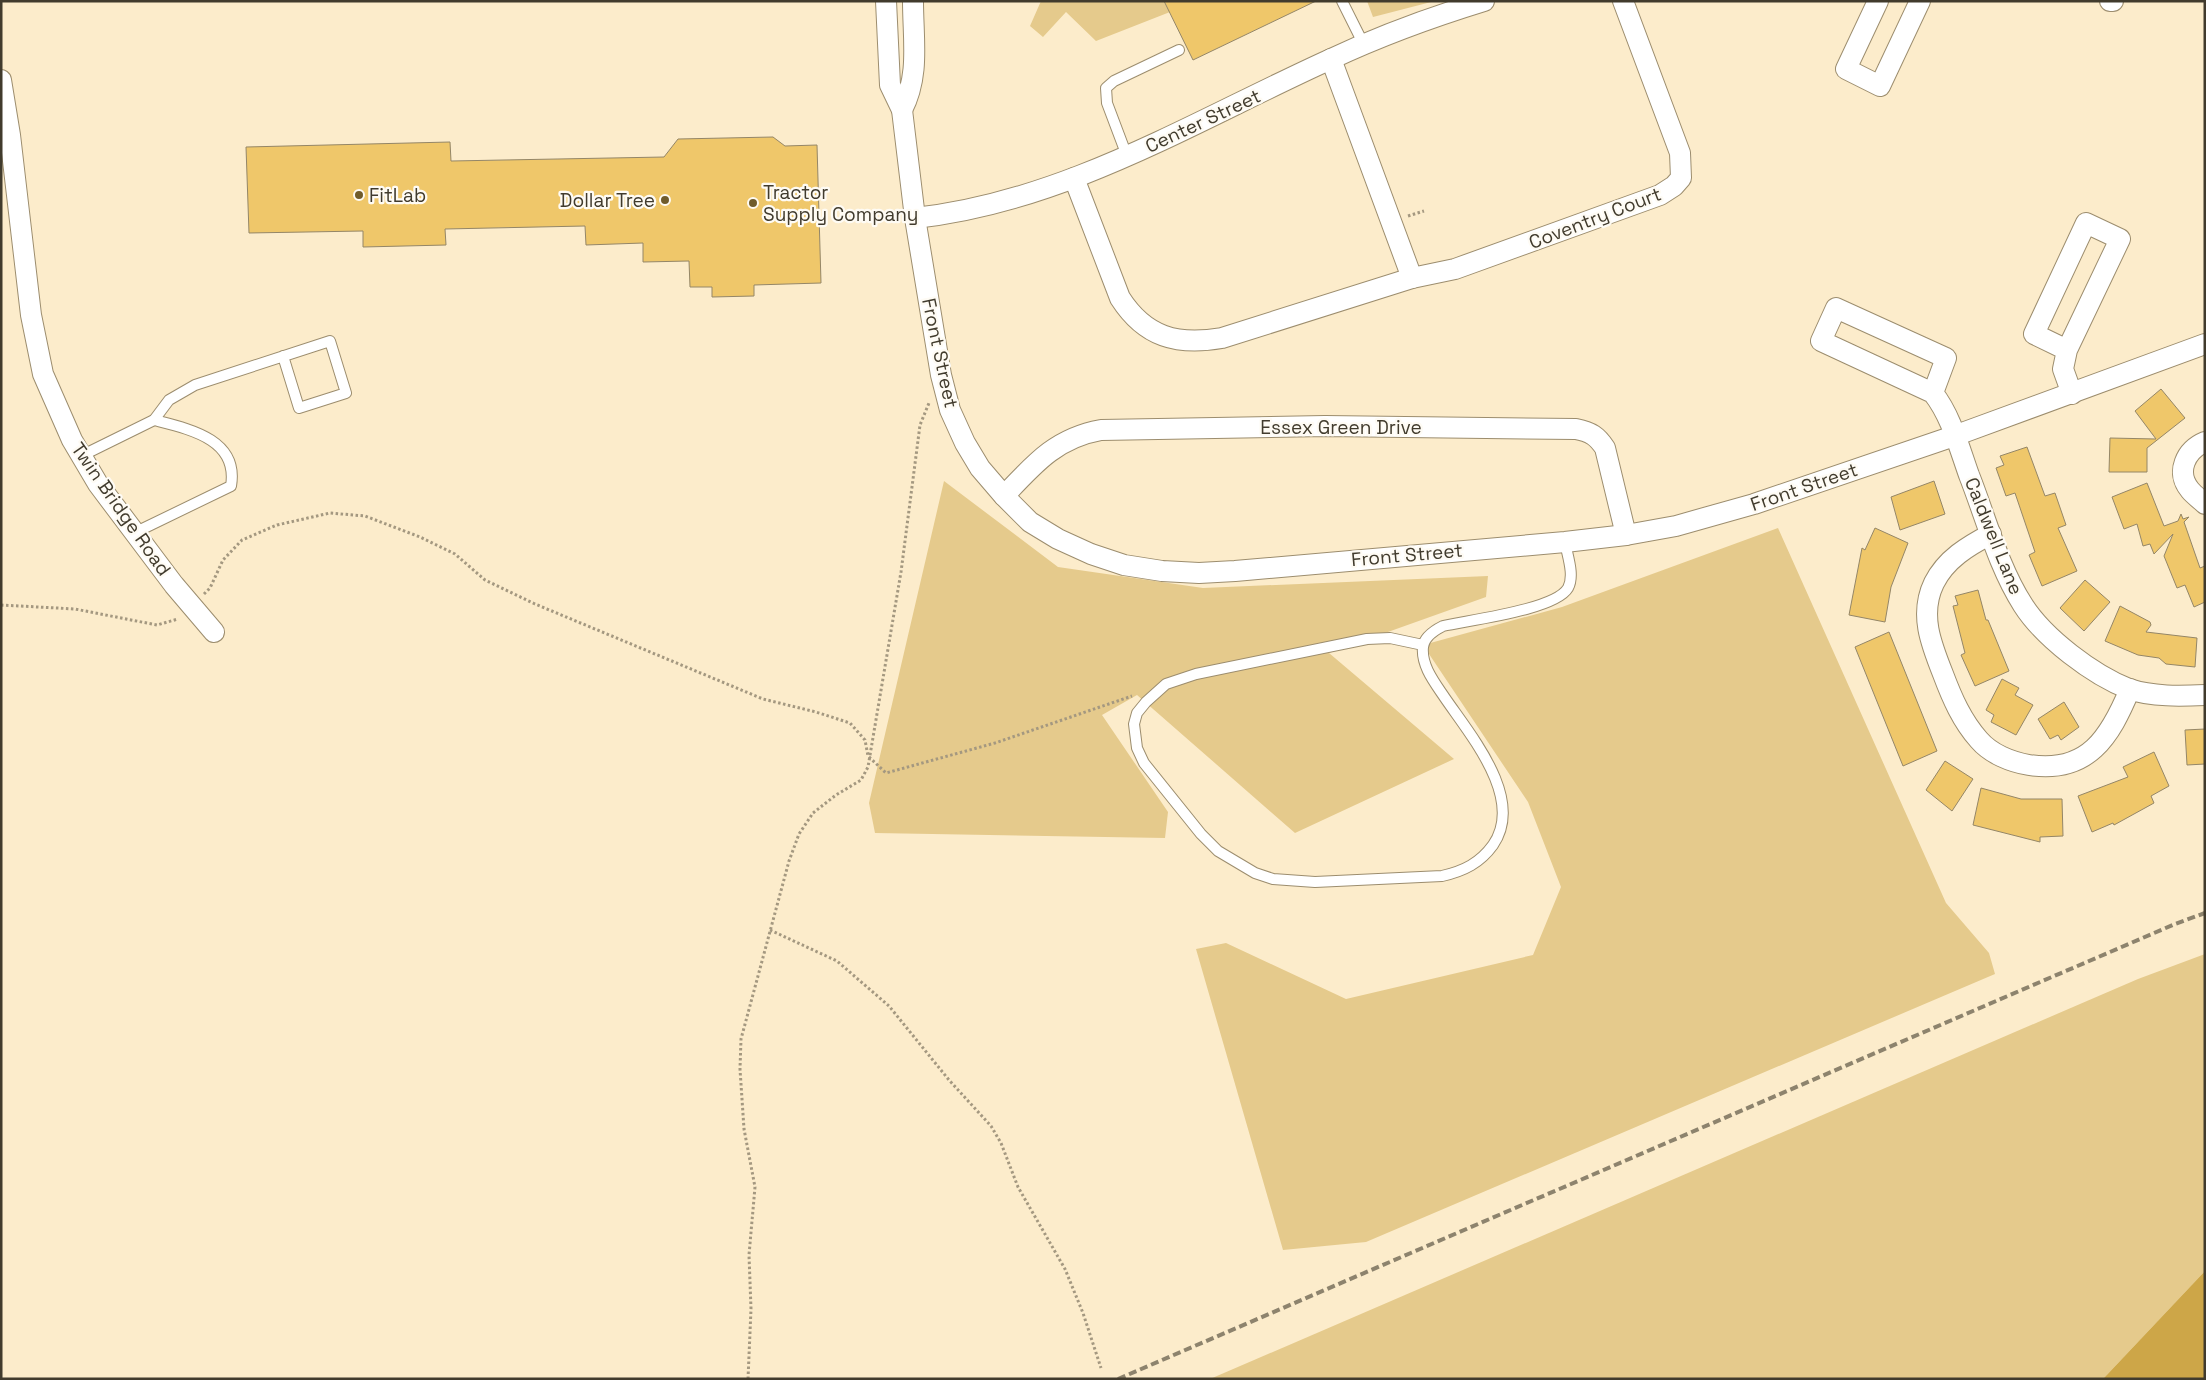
<svg xmlns="http://www.w3.org/2000/svg" width="2206" height="1380" viewBox="0 0 2206 1380" font-family="'Space Grotesk',sans-serif">
<rect width="100%" height="100%" fill="#fceccb"/>
<!-- green -->
<g fill="#e5ca8c">
<path d="M1041 1H1164L1170 12 1096 41 1066 12 1043 37 1030 26Z"/>
<path d="M1367 1H1435L1373 17Z"/>
<path d="M944 481 1058 567 1203 588 1488 576 1486 597 1329 653 1454 759 1295 833 1137 695 1102 715 1168 812 1165 838 875 833 869 803Z"/>
<path d="M1778 528 1946 903 1989 953 1995 974 1366 1242 1283 1250 1196 949 1226 943 1346 999 1533 955 1561 887 1528 802 1423 645 1562 607Z"/>
<path d="M2205 954V1271L2103 1379H1210L2138 979Z"/>
</g>
<!-- water -->
<path fill="#cda648" d="M2205 1271V1379H2103Z"/>
<!-- building -->
<g fill="#efc76a" stroke="#948667">
<path d="M1164 1H1316L1193 60Z"/>
<path d="M773 137 785 146 817 145 821 283 754 285V296L712 297V287H690L689 261 643 262V243L586 245 585 226 445 229 446 245 363 247V231L249 233 246 147 450 142 451 161 664 157 678 139Z"/>
<path d="M2161 389 2185 418 2147 448V472H2109L2110 438 2156 439 2135 411Z"/>
<path d="M2027 447 2045 496 2055 493 2066 525 2058 528 2077 571 2042 586 2029 555 2035 552 2015 493 2006 496 1996 468 2004 465 2000 456Z"/>
<path d="M1934 481 1945 514 1900 530 1891 497Z"/>
<path d="M2147 483 2164 526 2178 521 2181 514 2183 519 2189 517 2184 522 2200 568 2205 566V602L2194 607 2185 585 2177 588 2164 556 2173 534 2154 554 2150 544 2143 546 2137 524 2124 529 2112 497Z"/>
<path d="M1875 528 1908 543 1891 587 1885 622 1849 615 1862 548 1865 550Z"/>
<path d="M2085 580 2110 602 2084 631 2060 608Z"/>
<path d="M1978 590 1986 620H1988L2009 671 1975 686 1961 655 1965 653 1953 606 1958 605 1955 596Z"/>
<path d="M2120 606 2150 622 2151 625 2146 632 2197 638 2195 667 2166 664 2159 658 2138 655 2105 641Z"/>
<path d="M1889 632 1937 751 1903 766 1855 647Z"/>
<path d="M2002 679 2019 688 2015 695 2033 705 2016 735 1991 722 1994 715 1986 710Z"/>
<path d="M2064 702 2079 727 2061 740 2058 735 2050 739 2038 719Z"/>
<path d="M2205 729V764L2187 765 2185 730Z"/>
<path d="M2154 752 2169 786 2151 796 2154 803 2114 825 2113 823 2092 832 2078 796 2128 777 2123 767Z"/>
<path d="M1945 761 1973 779 1952 811 1926 790Z"/>
<path d="M1981 788 2021 799H2062L2063 836 2040 837V842L1973 825Z"/>
</g>
<g fill="none" stroke-linecap="round" stroke-linejoin="round">
<!-- lane casing -->
<g stroke="#9c8d6e" stroke-width="12">
<g id="lane">
<path d="M1342 1 1364 45"/>
<path d="M1127 156 1107 103 1106 88 1114 81 1179 50"/>
<path d="M81 456 154 420 169 400 195 385 330 341 346 393 299 408 283 356"/>
<path d="M134 533 231 486C239 439 189 429 154 420"/>
<path d="M1423 645 1390 638 1367 639 1196 674 1166 684 1146 702 1137 713 1134 724 1137 748 1144 763 1201 834 1218 851 1255 873 1273 879 1315 882 1442 876C1464 871 1480 863 1493 845 1525 799 1471 736 1445 698 1435 683 1421 666 1423 647 1424 637 1435 630 1443 626 1469 620 1555 610 1568 588 1575 575 1567 555 1565 542"/>
</g>
</g>
<!-- street casing -->
<g stroke="#9c8d6e" stroke-width="22">
<g id="street">
<path d="M886 1 890 85 902 110 915 218 941 375 950 410 965 443 980 468 1004 496 1030 522 1058 539 1091 554 1124 565 1162 571 1199 573 1235 571 1565 542 1626 535 1676 526 1754 504 1954 436 2205 344"/>
<path d="M1878 1 1846 69 1880 86 1920 1"/>
<path d="M2110 1H2113"/>
<path d="M1331 59 1412 278"/>
<path d="M1 80 10 135 31 315 43 374 72 440 98 484 174 585 214 632"/>
<path d="M902 110C920 75 913 40 913 1"/>
<path d="M1074 178 1120 298C1145 337 1177 346 1222 338L1412 278 1455 269 1660 195 1674 186 1681 178 1680 153 1623 1"/>
<path d="M915 218C1065 202 1196 120 1331 59 1380 36 1432 17 1484 1"/>
<path d="M2067 350 2034 334 2086 223 2120 239 2067 350 2063 369 2072 394"/>
<path d="M1933 393 1821 341 1836 308 1946 358 1933 393C1951 416 1959 447 1969 475 1986 518 1998 566 2023 605 2044 638 2093 675 2129 689 2152 697 2181 696 2205 695"/>
<path d="M2205 442C2186 450 2175 472 2190 490 2194 495 2200 499 2205 504"/>
<path d="M1004 496C1034 464 1056 438 1101 430L1325 426 1576 429C1591 432 1597 436 1605 448L1626 535"/>
<path d="M1991 534C1968 546 1946 559 1934 583 1919 614 1931 644 1943 674 1952 698 1962 721 1979 740 1991 754 2011 762 2029 765 2088 774 2110 737 2130 689"/>
</g>
</g>
<!-- path -->
<g stroke="#a49880" stroke-width="3" stroke-dasharray="2.5 2.5" stroke-linecap="butt">
<path d="M1408 216 1424 211"/>
<path d="M204 594 210 588 223 560 242 540 277 525 330 513 365 516 420 537 455 554 485 580 535 604 763 699 816 712 850 723 865 740 868 756 886 773 995 743 1132 696"/>
<path d="M1 605 75 609 157 625 178 619"/>
<path d="M770 930 837 961 889 1006 949 1080 991 1126 1001 1143 1018 1187 1065 1269 1083 1313 1101 1368"/>
<path d="M748 1379 751 1309 749 1255 755 1187 744 1129 740 1069 741 1039 789 861 799 834 813 813 836 795 861 780 868 767 901 572 920 425 929 403"/>
</g>
<!-- lane -->
<use href="#lane" stroke="#fff" stroke-width="10"/>
<!-- street -->
<use href="#street" stroke="#fff" stroke-width="20"/>
<!-- rail -->
<path stroke="#8d836d" stroke-width="4" stroke-dasharray="8 4" stroke-linecap="butt" d="M1118 1379 2175 924 2205 913"/>
</g>
<!-- markers -->
<g fill="#705c2b" stroke="#fefbf4" stroke-width="2">
<circle cx="359" cy="195" r="5"/>
<circle cx="665" cy="200" r="5"/>
<circle cx="753" cy="203" r="5"/>
</g>
<g text-anchor="middle" dominant-baseline="central" stroke-width="4.5" stroke-linejoin="round" paint-order="stroke">
<!-- street labels -->
<g font-size="19" fill="#413b2d" stroke="#fefbf4">
<text transform="translate(1203 121) rotate(-25)">Center Street</text>
<text transform="translate(1595 218) rotate(-21)">Coventry Court</text>
<text transform="translate(940 353) rotate(78)">Front Street</text>
<text x="1341" y="427">Essex Green Drive</text>
<text transform="translate(1804 487) rotate(-19)">Front Street</text>
<text transform="translate(121 509) rotate(55)">Twin Bridge Road</text>
<text transform="translate(1994 536) rotate(68)">Caldwell Lane</text>
<text transform="translate(1407 555) rotate(-5)">Front Street</text>
</g>
<!-- poi labels -->
<g font-size="19" fill="#413b2d" stroke="#fefbf4" text-anchor="start">
<text x="763" y="192">Tractor<tspan x="763" dy="22">Supply Company</tspan></text>
<text x="369" y="195">FitLab</text>
<text x="655" y="200" text-anchor="end">Dollar Tree</text>
</g>
</g>
<!-- border -->
<rect width="2206" height="1380" fill="none" stroke="#413b2d" stroke-width="5"/>
</svg>
